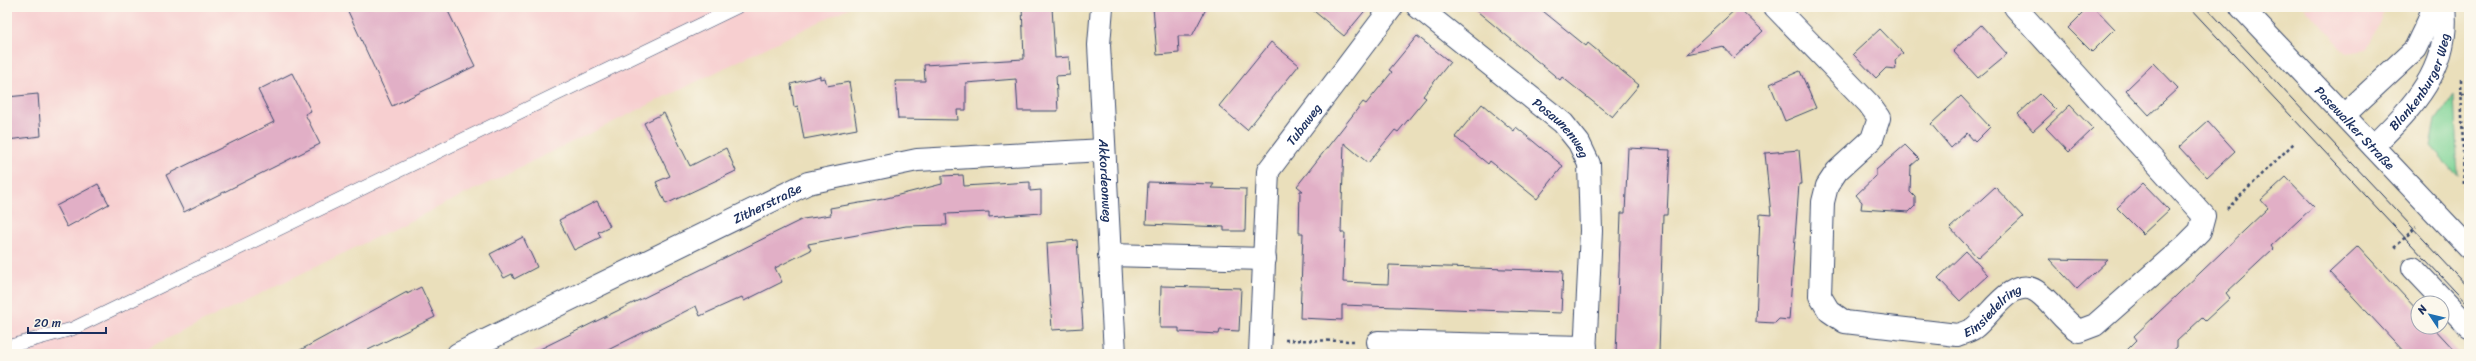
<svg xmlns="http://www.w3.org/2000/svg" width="2476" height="361" viewBox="0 0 2476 361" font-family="Sriracha,sans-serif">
<rect width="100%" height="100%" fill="#fbf7ec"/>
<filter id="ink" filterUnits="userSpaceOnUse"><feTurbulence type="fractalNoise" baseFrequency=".025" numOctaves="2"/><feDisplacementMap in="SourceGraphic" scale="8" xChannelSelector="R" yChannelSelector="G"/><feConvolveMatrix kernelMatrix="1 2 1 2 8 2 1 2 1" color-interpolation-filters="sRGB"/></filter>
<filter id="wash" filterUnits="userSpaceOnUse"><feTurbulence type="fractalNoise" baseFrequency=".012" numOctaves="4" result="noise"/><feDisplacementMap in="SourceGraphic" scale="16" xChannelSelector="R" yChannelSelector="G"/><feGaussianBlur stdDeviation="0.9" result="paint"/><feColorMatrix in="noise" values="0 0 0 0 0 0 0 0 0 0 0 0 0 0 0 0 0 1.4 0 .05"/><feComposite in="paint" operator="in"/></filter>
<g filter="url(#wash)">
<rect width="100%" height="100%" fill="#eadfbb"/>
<!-- built -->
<g fill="#f7cfd0">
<path d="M7 7H850L136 354H7Z"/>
<path d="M2304 7H2386L2367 50 2347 53Z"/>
</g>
<!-- green -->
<path fill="#80d497" stroke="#4e827a" d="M2454 95 2458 176 2431 146 2436 120Z"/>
<g id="blocks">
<!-- building -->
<g fill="#e1afc6">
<path d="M346 7H446L475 66 392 106Z"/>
<path d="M1022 7H1052L1055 58 1069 57 1070 75 1056 76 1058 111H1018L1016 79 966 83V110H957L958 120 898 119 895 81H925L924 65 1024 59Z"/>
<path d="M1153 7H1207L1192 36H1178L1179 53 1157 55Z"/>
<path d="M1309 7H1368L1344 36Z"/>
<path d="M1472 7H1538L1586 46 1588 43 1639 85 1612 117 1562 77 1560 80Z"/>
<path d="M1738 7 1763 31 1734 58 1723 46 1687 54Z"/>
<path d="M2089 7H2094L2115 29 2092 52 2068 28Z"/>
<path d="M1981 25 2007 54 1978 78 1953 51Z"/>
<path d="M1880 29 1903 53 1895 60 1896 69 1886 68 1876 78 1853 54Z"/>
<path d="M1417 36 1450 62 1423 96 1426 98 1398 132 1395 130 1368 163 1344 143 1341 233H1345L1343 282 1388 284 1389 265 1563 271 1561 313 1342 305V320L1300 318 1303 233H1299L1300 191H1303L1297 186 1363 102 1366 104 1392 72 1389 70Z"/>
<path d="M1271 42 1299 65 1247 130 1219 106Z"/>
<path d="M2154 63 2178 88 2149 115 2126 90Z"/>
<path d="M1800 71 1816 108 1785 121 1770 84Z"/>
<path d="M292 73 311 111 305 114 320 144 184 212 166 175 274 122 258 90Z"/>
<path d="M820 76V79L825 78 827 86 849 82 857 129 804 139 798 106 794 107 791 84Z"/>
<path d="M38 94 41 136 7 140V97Z"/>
<path d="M2040 94 2056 110 2033 131 2018 114Z"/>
<path d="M1961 96 1990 127 1975 142 1967 133 1951 148 1931 124Z"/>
<path d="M1482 104 1514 131 1516 127 1563 166 1537 199 1490 161 1488 164 1455 137Z"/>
<path d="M2070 105 2093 129 2069 152 2046 128Z"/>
<path d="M664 113 690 166 726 148 736 171 666 204 656 182 670 176 644 123Z"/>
<path d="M2208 121 2235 151 2207 177 2179 147Z"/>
<path d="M1905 145 1919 159 1911 166 1910 192 1915 197V206L1909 212 1861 209 1862 202 1856 195 1876 176V170Z"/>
<path d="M1628 148 1670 150 1667 215H1663L1659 354H1616L1621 213H1625Z"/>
<path d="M1799 150 1802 184H1799L1789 320 1779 319 1775 323 1756 322 1760 214 1771 215 1765 153Z"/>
<path d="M963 175 964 186 1030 182V191L1041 190V213L989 217V212L946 214 947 225 906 226 808 244 811 250 775 268 782 282 744 301 742 297 700 316 696 306 600 354H530L803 219 831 215 830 208 883 199 942 184V176Z"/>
<path d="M2286 177 2314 206 2271 246 2273 249 2226 293 2230 298 2205 321 2202 318 2177 341V347L2169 354H2123L2137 340 2134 336 2268 208 2261 200Z"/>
<path d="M1148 182 1214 184 1211 188 1246 189 1245 231H1224V227L1146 224Z"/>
<path d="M2143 183 2169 210 2143 234 2117 208Z"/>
<path d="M98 184 109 204 67 227 56 206Z"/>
<path d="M1995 187 2023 217 1978 258 1950 228Z"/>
<path d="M597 201 610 226 598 232 601 237 574 250 559 220Z"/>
<path d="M523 237 537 267 514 279 512 274 504 278 490 254Z"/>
<path d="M1077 240 1083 328 1052 330 1047 243Z"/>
<path d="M2358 246 2418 311V327H2433L2458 354H2406L2330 272Z"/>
<path d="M1966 251 1988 275 1960 301 1938 278Z"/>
<path d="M2049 259 2108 260 2077 289Z"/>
<path d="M1161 286 1241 288 1239 331 1220 330 1219 334 1179 332V328H1160Z"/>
<path d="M421 287 435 317 360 354H293L407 292V294Z"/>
</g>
</g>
</g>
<g filter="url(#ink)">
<use href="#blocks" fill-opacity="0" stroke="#3a496c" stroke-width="1"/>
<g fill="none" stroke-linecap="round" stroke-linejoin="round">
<!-- service casing -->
<g stroke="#3a496c" stroke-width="14">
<path id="service" d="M7 347 72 329 737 7"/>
</g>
<!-- minor casing -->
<g stroke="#3a496c" stroke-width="24">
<g id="minor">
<path id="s1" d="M1102 7 1099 45 1115 354"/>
<path id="s2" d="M1418 7 1563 123 1579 143 1589 164 1591 231 1585 354"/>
<path id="s3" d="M1775 7 1869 104 1879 118 1872 139 1837 171 1827 186 1823 202 1820 296 1829 311 1845 322 1957 335C1963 333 1970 331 1974 328 1990 316 2012 276 2036 291 2052 301 2062 321 2079 331L2095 325 2187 244 2200 231 2204 216 2015 7"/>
<path d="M1109 255 1265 259"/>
<path d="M2413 268 2469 327"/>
<path d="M1378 342 1586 347"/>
<path id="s4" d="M458 354 808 183 917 160 1104 150"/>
<path id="s5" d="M1260 354 1268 171 1392 7"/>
</g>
</g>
<!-- secondary casing -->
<g stroke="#3a496c" stroke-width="24">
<g id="secondary">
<path id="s6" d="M2241 7 2469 248"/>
<path d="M2344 115 2415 49 2428 22 2433 7"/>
<path id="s7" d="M2373 146C2413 107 2451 68 2444 7"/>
</g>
</g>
<!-- path -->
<g stroke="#3a496c" stroke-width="2.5" stroke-dasharray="3 3" stroke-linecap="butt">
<path d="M2461 79 2464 188"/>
<path d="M2462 94H2469"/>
<path d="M2227 209 2294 143"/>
<path d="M2394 248 2416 227"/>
<path d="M1285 340 1354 341"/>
</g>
<!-- service -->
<use href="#service" stroke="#fff" stroke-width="13"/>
<!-- minor -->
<use href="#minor" stroke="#fff" stroke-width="22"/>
<!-- secondary -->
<use href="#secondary" stroke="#fff" stroke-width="22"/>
<!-- tram -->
<g stroke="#1b2f5e" stroke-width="1">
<path d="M2189 7 2469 306"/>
<path d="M2206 7 2469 288"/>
</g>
</g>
</g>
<g text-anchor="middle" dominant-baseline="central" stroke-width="3.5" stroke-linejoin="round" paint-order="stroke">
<!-- street labels -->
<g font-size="13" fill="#1b2f5e" stroke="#fbf7ec">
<text stroke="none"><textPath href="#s7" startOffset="81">Blankenburger Weg</textPath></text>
<text stroke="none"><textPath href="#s5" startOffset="242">Tubaweg</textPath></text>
<text stroke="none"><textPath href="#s6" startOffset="166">Pasewalker Straße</textPath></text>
<text stroke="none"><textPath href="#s2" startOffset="188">Posaunenweg</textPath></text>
<text stroke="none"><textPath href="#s1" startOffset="174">Akkordeonweg</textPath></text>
<text stroke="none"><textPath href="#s4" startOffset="344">Zitherstraße</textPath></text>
<text stroke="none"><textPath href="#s3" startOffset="544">Einsiedelring</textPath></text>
</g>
</g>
<!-- margin -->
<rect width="2476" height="361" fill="none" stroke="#fbf7ec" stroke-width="24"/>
<!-- north arrow -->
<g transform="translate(2430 315) rotate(305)"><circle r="19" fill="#fbf7ec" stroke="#a1a7b3"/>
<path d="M0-3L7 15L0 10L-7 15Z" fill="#1f6fb2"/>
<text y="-6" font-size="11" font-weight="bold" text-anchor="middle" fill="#1b2f5e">N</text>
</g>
<!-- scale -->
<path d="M28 327v6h78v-6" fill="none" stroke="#1b2f5e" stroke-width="2"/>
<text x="34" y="327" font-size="12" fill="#1b2f5e" stroke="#fbf7ec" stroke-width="3" paint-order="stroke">20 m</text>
</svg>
